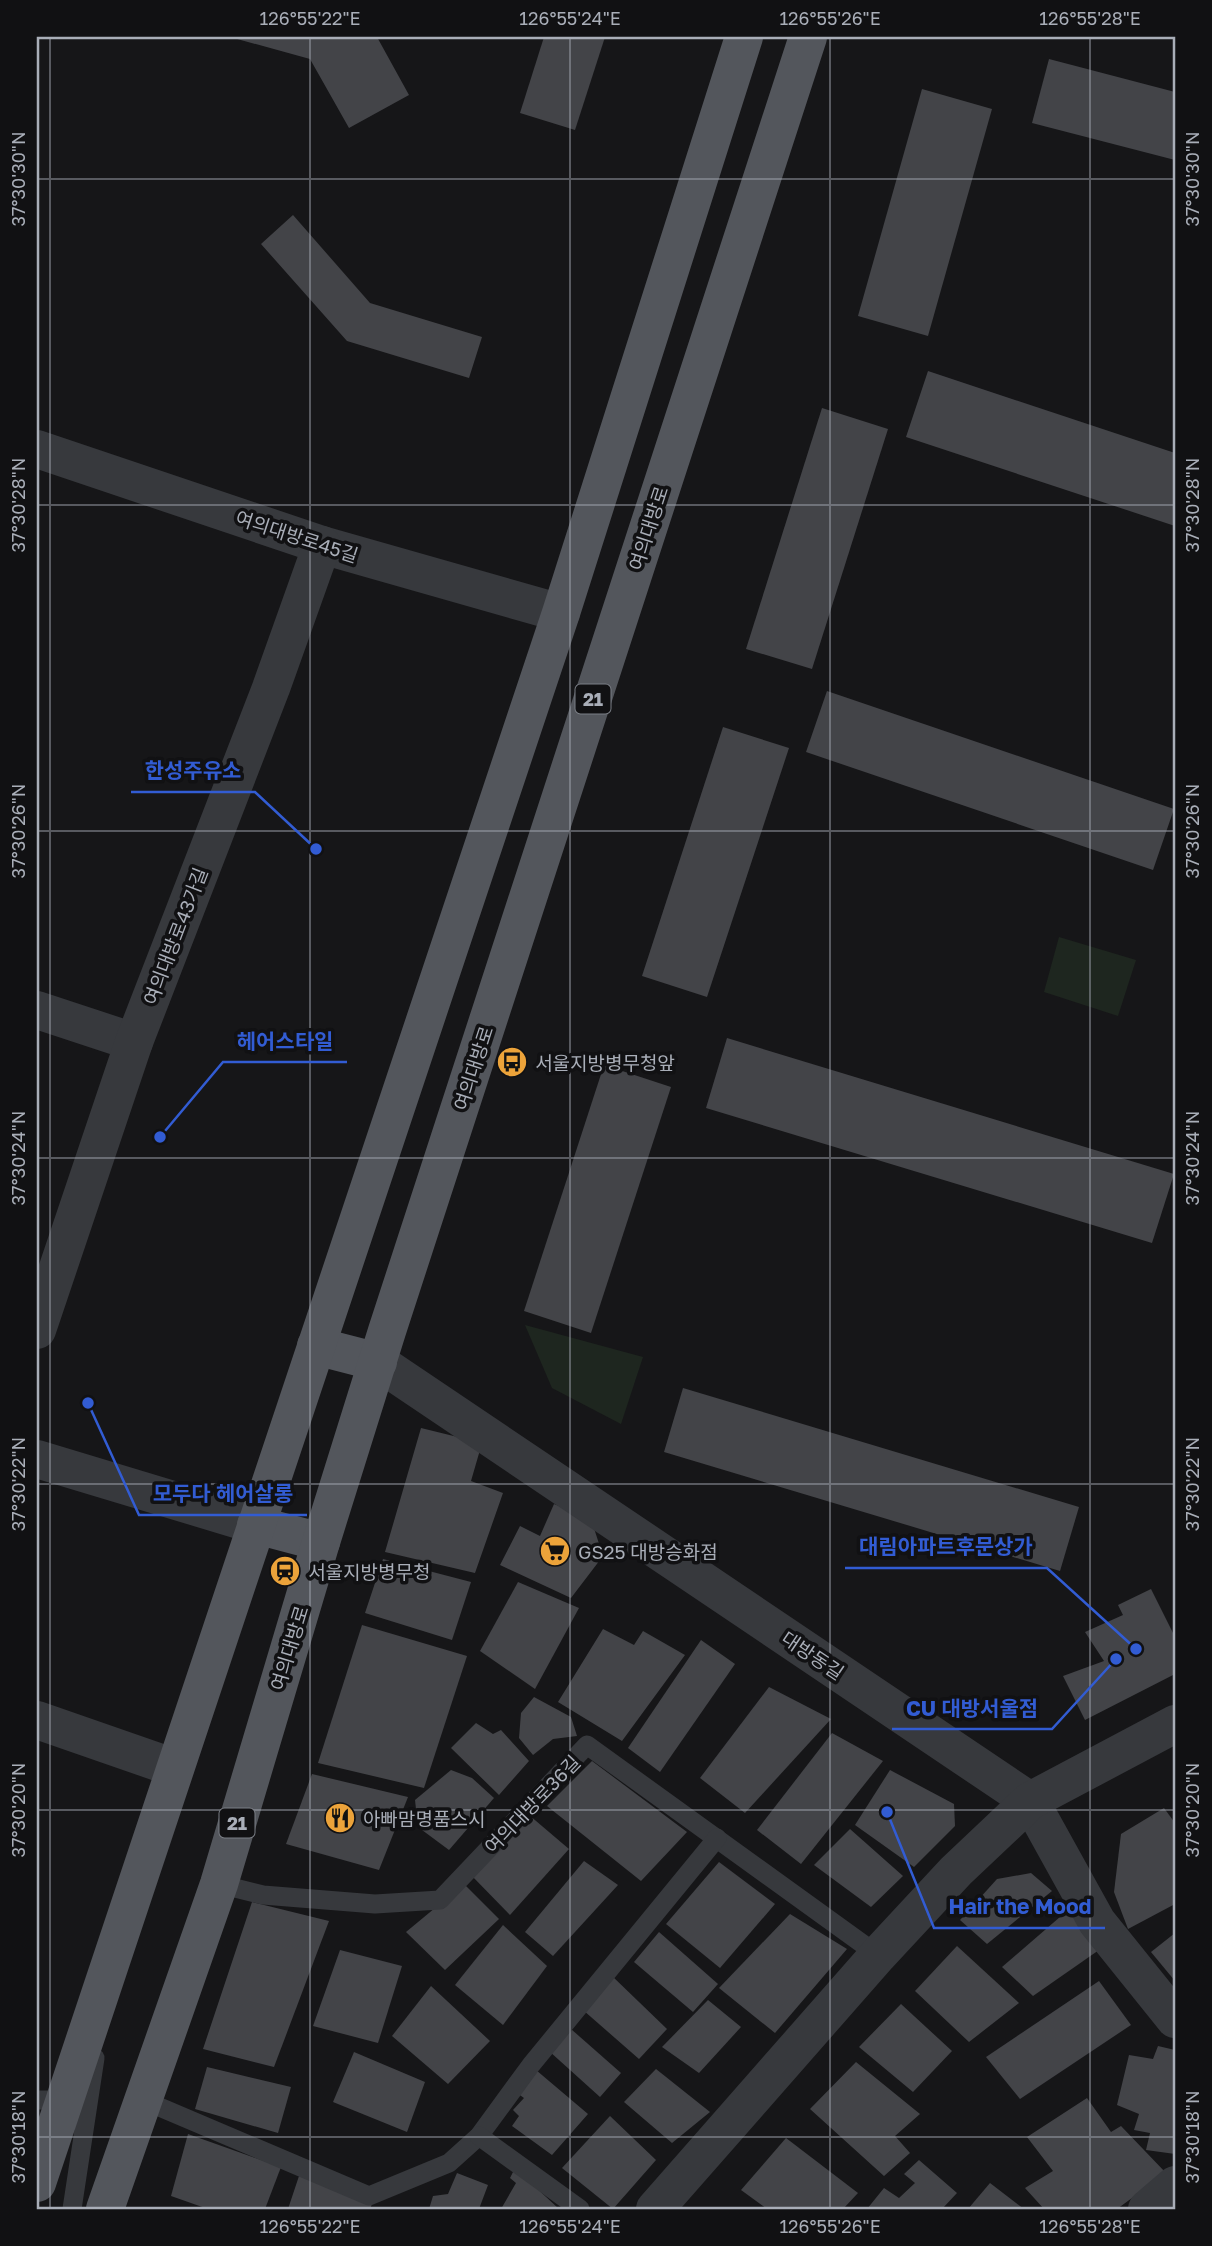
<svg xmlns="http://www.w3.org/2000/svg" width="1212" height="2246" viewBox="0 0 1212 2246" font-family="'Golos Text','Noto Sans KR',sans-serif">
<rect width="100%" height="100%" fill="#161618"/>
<!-- green -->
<g fill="#1e261f">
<path d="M1059 937 1136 960 1118 1016 1044 992Z"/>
<path d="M525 1325 643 1357 621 1424 552 1388Z"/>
</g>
<!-- building -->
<g fill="#434448">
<path d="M230 37H377L409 95 349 128 310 59Z"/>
<path d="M544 37H605L575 130 520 113Z"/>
<path d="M1049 59 1175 92V160L1032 123Z"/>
<path d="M922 89 992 109 928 336 858 316Z"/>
<path d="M293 215 370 303 482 337 469 378 347 341 261 244Z"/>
<path d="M928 371 1175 453V526L906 437Z"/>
<path d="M822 408 888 429 812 669 746 649Z"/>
<path d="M827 691 1174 809 1153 870 806 752Z"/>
<path d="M723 727 789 748 707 997 642 976Z"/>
<path d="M727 1038 1174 1174 1152 1243 706 1108Z"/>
<path d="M604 1065 671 1087 591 1333 524 1311Z"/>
<path d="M683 1388 1079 1507 1060 1571 664 1452Z"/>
<path d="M421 1428 482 1443 471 1481 503 1493 475 1573 385 1552Z"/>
<path d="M554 1504 591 1519 603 1556 571 1598 500 1565 520 1526 540 1536Z"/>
<path d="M383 1559 471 1582 452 1640 365 1613Z"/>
<path d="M518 1582 579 1608 535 1689 480 1651Z"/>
<path d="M1151 1589 1175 1637V1674L1085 1720 1063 1676 1104 1661 1085 1632 1123 1615 1118 1605Z"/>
<path d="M362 1625 467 1656 424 1788 318 1763Z"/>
<path d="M603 1629 634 1645 643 1631 685 1655 622 1741 558 1702Z"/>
<path d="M701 1640 735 1664 660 1772 628 1748Z"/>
<path d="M769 1687 831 1719 745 1813 700 1778Z"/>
<path d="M534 1697 571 1717 577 1736 553 1739 533 1755 519 1738 521 1713Z"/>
<path d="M476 1723 493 1734 501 1730 529 1761 499 1795 451 1748Z"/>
<path d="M832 1733 883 1761 801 1864 757 1830Z"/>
<path d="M592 1761 687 1832 641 1881 547 1806Z"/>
<path d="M451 1770 472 1778 494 1798 449 1850 418 1827 415 1800Z"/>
<path d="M890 1770 954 1804 955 1826 914 1867 855 1825Z"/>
<path d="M312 1774 408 1797 379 1870 286 1844Z"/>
<path d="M1164 1808 1175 1823V1904L1128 1929 1114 1892 1121 1834Z"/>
<path d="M529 1815 569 1849 510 1915 471 1875Z"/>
<path d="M850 1829 903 1876 871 1907 814 1865Z"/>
<path d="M584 1861 618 1885 553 1956 525 1932Z"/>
<path d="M719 1862 775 1904 720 1968 666 1924Z"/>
<path d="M1031 1873 1052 1891 987 1944 960 1920 997 1879Z"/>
<path d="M464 1884 499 1919 445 1970 406 1932Z"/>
<path d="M252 1902 329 1921 274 2067 203 2049Z"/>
<path d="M1068 1910 1099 1950 1033 1996 1002 1967Z"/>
<path d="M790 1914 847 1949 775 2033 719 1988Z"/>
<path d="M503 1925 547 1966 503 2025 455 1985Z"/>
<path d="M659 1932 718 1984 693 2012 634 1962Z"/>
<path d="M1175 1933V1981L1151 1952Z"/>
<path d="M957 1946 1019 2003 969 2042 915 1991Z"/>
<path d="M340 1950 402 1966 378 2043 313 2026Z"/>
<path d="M611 1975 667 2029 639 2059 583 2010Z"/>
<path d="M1099 1981 1131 2025 1020 2099 986 2057Z"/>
<path d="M431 1986 490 2041 448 2084 392 2036Z"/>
<path d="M708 2000 741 2027 699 2073 662 2047Z"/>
<path d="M901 2004 952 2051 913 2092 859 2047Z"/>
<path d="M571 2029 621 2073 600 2097 549 2051Z"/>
<path d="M1158 2046 1175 2050V2154L1146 2150 1150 2133 1134 2130 1139 2114 1117 2105 1129 2055 1153 2059Z"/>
<path d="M354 2052 425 2082 407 2132 333 2102Z"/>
<path d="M856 2062 920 2114 895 2136 910 2153 884 2176 810 2109Z"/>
<path d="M207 2067 291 2087 278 2133 195 2109Z"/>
<path d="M656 2069 710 2112 672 2143 624 2102Z"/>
<path d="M536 2070 588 2114 552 2155 512 2126 519 2116 513 2110 524 2098 517 2093Z"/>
<path d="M1087 2098 1111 2132 1121 2126 1166 2173 1117 2209H1044L1025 2188 1053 2171 1027 2137Z"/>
<path d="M610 2116 656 2160 613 2209 562 2168Z"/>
<path d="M188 2134 281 2167 265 2209H208L171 2196Z"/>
<path d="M786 2138 858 2193 843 2209H767L741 2190Z"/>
<path d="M919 2160 957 2193 942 2209H867L884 2188 899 2198 915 2183 904 2174Z"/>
<path d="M515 2168 559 2209H501L516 2183 510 2178Z"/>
<path d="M457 2173 488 2185 479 2209H429L433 2196 448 2194Z"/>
<path d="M299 2176 372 2204 370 2209H288Z"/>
<path d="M990 2183 1024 2209H968Z"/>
</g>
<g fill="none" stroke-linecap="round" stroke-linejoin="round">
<!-- lane -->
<g stroke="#37393d" stroke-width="19">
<path d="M219 1884 263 1895 375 1904 440 1900 587 1745 878 1955"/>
<path d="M37 2100H64"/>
<path d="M143 2100 369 2196 449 2163 479 2136 531 2065 717 1838"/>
<path d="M479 2136 580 2209"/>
<path d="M72 2209 95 2058"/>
</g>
<!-- street -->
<g stroke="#37393d" stroke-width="38">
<path d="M37 449 322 545 561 613"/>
<path d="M37 1010 134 1042"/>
<path d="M37 1330 134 1042 271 688 322 545"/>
<path d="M378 1362 1030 1801 1097 1922 1175 2019"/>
<path d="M37 1459 256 1525"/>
<path d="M37 1720 175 1768"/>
<path d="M655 2209 878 1955 956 1871 1030 1801 1175 1724"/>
<path d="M1147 2209 1175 2185"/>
</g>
<!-- primary -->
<g stroke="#53565c" stroke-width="38">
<path d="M316 1346 378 1362"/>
<path d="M256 1525 321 1542"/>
<path d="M37 2183 561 613 744 37"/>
<path d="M105 2209 219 1884 321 1542 387 1331 808 37"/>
</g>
</g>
<!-- ticks -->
<path fill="none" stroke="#a9aeb8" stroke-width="2" stroke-opacity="0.45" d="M50 37V2209M310 37V2209M570 37V2209M830 37V2209M1090 37V2209M37 179H1175M37 505H1175M37 831H1175M37 1158H1175M37 1484H1175M37 1810H1175M37 2137H1175"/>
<!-- icons -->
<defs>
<g id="bus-disc" transform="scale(1.575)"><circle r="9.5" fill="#eca33a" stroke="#111113"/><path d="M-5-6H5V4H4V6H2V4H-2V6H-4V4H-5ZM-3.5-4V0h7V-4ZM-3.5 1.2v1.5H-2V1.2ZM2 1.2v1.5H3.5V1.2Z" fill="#111"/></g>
<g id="supermarket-disc" transform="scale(1.575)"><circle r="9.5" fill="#eca33a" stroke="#111113"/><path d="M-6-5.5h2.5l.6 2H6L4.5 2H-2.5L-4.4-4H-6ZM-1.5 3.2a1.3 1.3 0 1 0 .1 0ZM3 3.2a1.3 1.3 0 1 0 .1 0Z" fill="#111"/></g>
<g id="station-disc" transform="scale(1.575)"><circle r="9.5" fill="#eca33a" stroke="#111113"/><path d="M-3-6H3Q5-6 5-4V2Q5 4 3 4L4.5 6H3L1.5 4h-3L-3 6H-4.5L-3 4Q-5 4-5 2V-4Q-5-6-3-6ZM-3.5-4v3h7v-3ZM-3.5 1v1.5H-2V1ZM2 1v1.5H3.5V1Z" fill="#111"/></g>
<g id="restaurant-disc" transform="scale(1.575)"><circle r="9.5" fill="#eca33a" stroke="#111113"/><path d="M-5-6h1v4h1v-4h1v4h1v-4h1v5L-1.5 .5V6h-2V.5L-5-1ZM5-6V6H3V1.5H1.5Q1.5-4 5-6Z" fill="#111"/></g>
</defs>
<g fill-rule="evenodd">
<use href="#bus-disc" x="512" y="1062"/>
<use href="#supermarket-disc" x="555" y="1551"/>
<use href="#station-disc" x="285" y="1571"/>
<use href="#restaurant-disc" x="340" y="1818"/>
</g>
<g text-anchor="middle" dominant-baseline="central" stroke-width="7" stroke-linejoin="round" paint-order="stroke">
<!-- shield labels -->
<g fill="#111113" stroke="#7b7f86" stroke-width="2">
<rect x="575.5" y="684.5" width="35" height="29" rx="5"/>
<rect x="219.5" y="1808.5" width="35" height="29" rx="5"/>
</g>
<g font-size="18" font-weight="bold" fill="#a9aeb8">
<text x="593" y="699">21</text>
<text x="237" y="1823">21</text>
</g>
<!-- street labels -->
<g font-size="19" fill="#a9aeb8" stroke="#111113">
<text transform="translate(648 528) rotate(-72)">여의대방로</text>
<text transform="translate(297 536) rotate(18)">여의대방로45길</text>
<text transform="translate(175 936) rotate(-69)">여의대방로43가길</text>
<text transform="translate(473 1068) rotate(-72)">여의대방로</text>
<text transform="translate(289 1648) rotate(-73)">여의대방로</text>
<text transform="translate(813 1655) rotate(34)">대방동길</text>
<text transform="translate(532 1804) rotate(-46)">여의대방로36길</text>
</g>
<!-- poi labels -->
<g font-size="19" fill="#a9aeb8" stroke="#111113" text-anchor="start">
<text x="535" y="1062">서울지방병무청앞</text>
<text x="578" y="1551">GS25 대방승화점</text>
<text x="308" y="1571">서울지방병무청</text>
<text x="363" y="1818">아빠맘명품스시</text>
</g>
</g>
<!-- callouts -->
<path fill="none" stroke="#325cd3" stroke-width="2.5" d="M316 849L255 792H131M160 1137L223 1062H347M88 1403L139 1515H307M1136 1649L1047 1568H845M1116 1659L1052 1729H892M887 1812L934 1928H1105"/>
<g fill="#325cd3" stroke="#111113" stroke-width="2.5">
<circle cx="316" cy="849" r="7"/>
<circle cx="160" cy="1137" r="7"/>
<circle cx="88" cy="1403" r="7"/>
<circle cx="1136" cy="1649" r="7"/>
<circle cx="1116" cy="1659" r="7"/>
<circle cx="887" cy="1812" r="7"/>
</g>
<g font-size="21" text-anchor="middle" font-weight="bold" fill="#325cd3" stroke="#111113" stroke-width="7" stroke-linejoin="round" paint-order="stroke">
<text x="193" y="778">한성주유소</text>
<text x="285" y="1049">헤어스타일</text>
<text x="223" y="1501">모두다 헤어살롱</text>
<text x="946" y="1554">대림아파트후문상가</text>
<text x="972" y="1716">CU 대방서울점</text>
<text x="1020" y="1914">Hair the Mood</text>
</g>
<!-- border -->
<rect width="1212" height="2246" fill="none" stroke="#111113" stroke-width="77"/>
<rect x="38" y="38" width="1136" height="2170" fill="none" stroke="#a9aeb8" stroke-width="2.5"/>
<g font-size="18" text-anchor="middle" fill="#a9aeb8">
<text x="310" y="25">126°55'22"E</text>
<text x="570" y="25">126°55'24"E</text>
<text x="830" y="25">126°55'26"E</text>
<text x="1090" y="25">126°55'28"E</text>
<text transform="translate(19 179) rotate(-90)" y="6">37°30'30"N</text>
<text transform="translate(1193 179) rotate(-90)" y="6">37°30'30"N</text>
<text transform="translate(19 505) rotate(-90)" y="6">37°30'28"N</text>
<text transform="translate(1193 505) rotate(-90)" y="6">37°30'28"N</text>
<text transform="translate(19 831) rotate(-90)" y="6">37°30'26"N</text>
<text transform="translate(1193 831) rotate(-90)" y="6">37°30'26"N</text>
<text transform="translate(19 1158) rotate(-90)" y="6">37°30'24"N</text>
<text transform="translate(1193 1158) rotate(-90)" y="6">37°30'24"N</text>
<text transform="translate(19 1484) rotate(-90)" y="6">37°30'22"N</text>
<text transform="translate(1193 1484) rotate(-90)" y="6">37°30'22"N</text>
<text transform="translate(19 1810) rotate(-90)" y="6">37°30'20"N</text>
<text transform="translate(1193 1810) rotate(-90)" y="6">37°30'20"N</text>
<text transform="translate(19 2137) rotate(-90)" y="6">37°30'18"N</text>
<text transform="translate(1193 2137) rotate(-90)" y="6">37°30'18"N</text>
<text x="310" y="2233">126°55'22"E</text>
<text x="570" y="2233">126°55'24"E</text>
<text x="830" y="2233">126°55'26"E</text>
<text x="1090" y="2233">126°55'28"E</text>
</g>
</svg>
